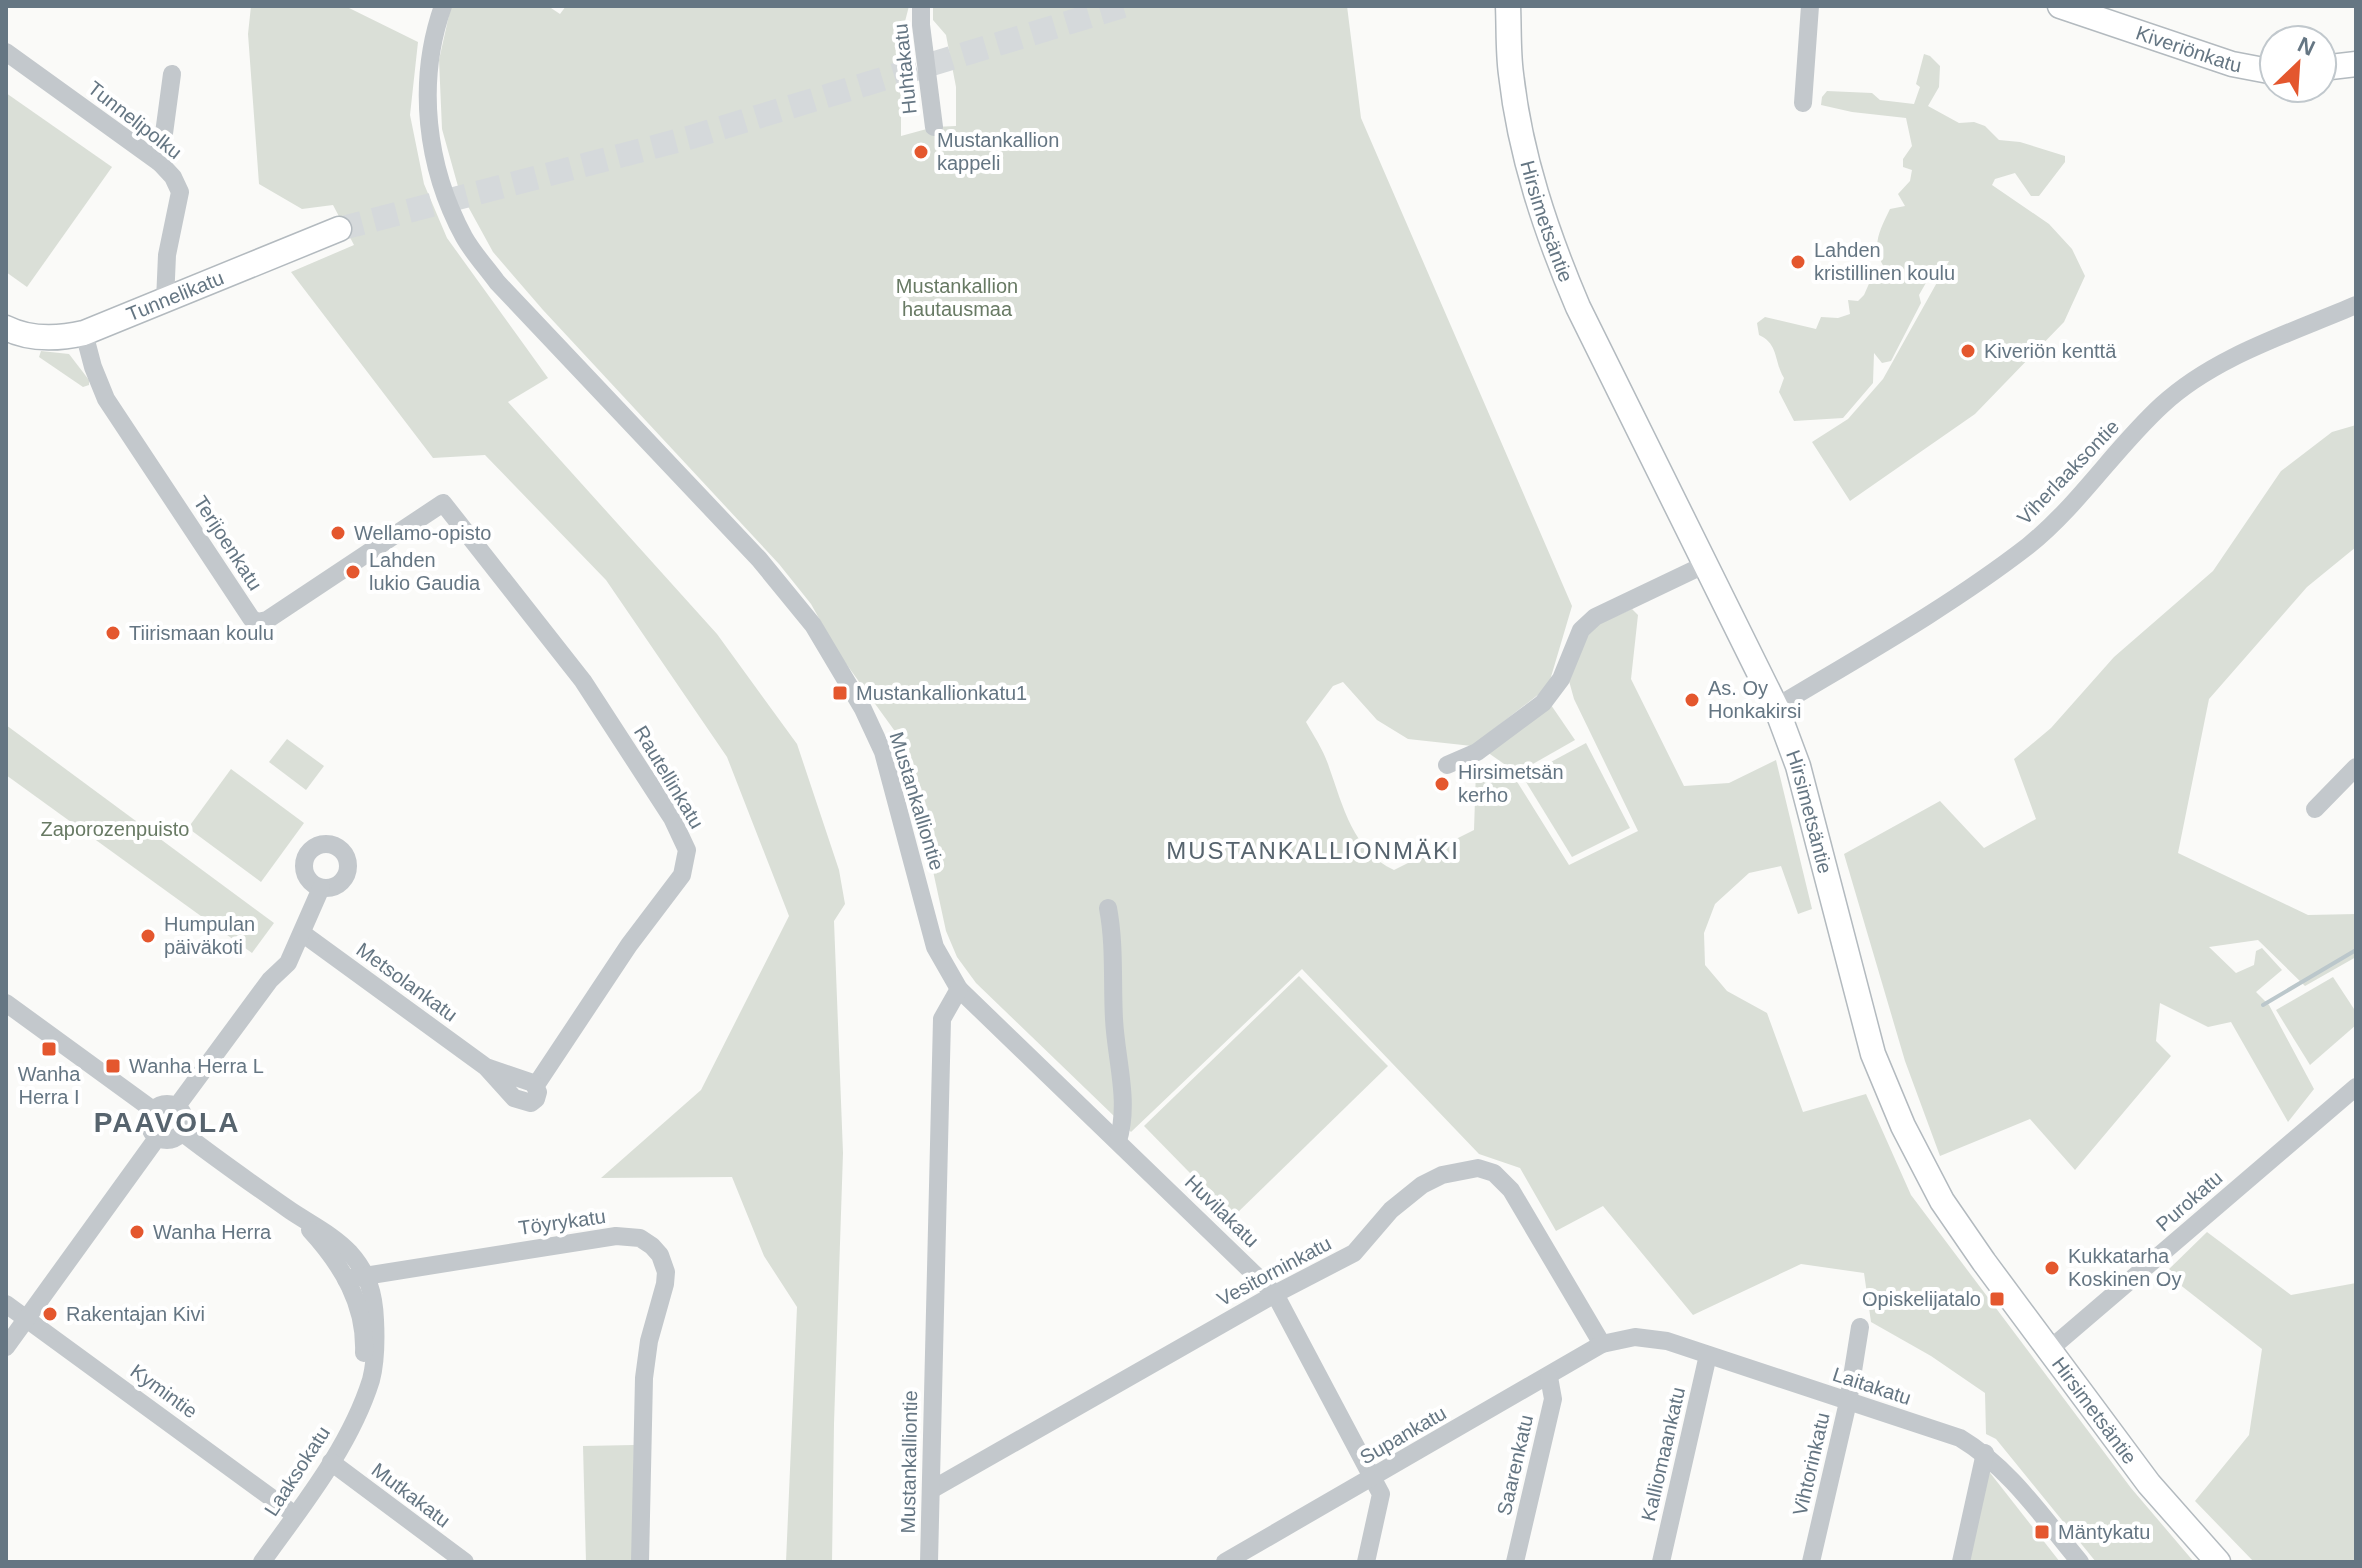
<svg xmlns="http://www.w3.org/2000/svg" width="2362" height="1568" viewBox="0 0 2362 1568" font-family="Helvetica,sans-serif">
<rect width="100%" height="100%" fill="#fafaf8"/>
<!-- green -->
<g fill="#dadfd7">
<path d="M251 6H345L418 42 410 115 424 184 447 238 548 378 508 402 717 634 797 744 839 870 845 904 834 921 843 1153 834 1424 832 1562H786L797 1307 764 1256 732 1177 601 1178 701 1090 789 916 727 757 606 580 485 455 433 458 291 272 354 245 333 205 302 209 259 184 248 34Z"/>
<path d="M451 6H548L560 14 566 6H909L901 37V136L934 127 956 126V87L946 35 933 20V6H1347L1361 118 1572 606 1548 687 1472 746 1408 739 1377 720 1343 682 1333 686 1306 722C1314 736 1324 751 1329 767 1343 806 1353 851 1394 870L1474 830 1476 769 1487 764 1502 770 1516 780 1569 865 1638 831 1574 699 1569 681 1583 631 1632 609 1638 615 1631 679 1684 786 1729 783 1776 760 1812 909 1798 914 1781 866 1749 873 1715 904 1704 933 1705 965 1727 991 1767 1013 1803 1112 1866 1094 1911 1195 2131 1488 2194 1562H2096L1996 1439 1986 1434 1985 1393 1931 1356 1871 1322 1864 1273 1801 1264 1693 1315 1603 1206 1556 1231 1520 1168 1479 1154 1302 969 1131 1132 1115 1117 976 983 957 957 946 931 930 857 916 821 908 788 909 764 902 741 839 654 811 604 779 564 543 310 493 252 459 190 442 129 439 60Z"/>
<path d="M1924 54 1930 56 1940 66 1939 87 1928 106 1959 123 1974 122 1985 126 1999 140 2020 142 2065 156V162L2039 196H2031L2015 173 1995 179 1992 185 2049 224 2072 249 2085 276 2064 322 1975 414 1850 501 1812 442 1848 419 1883 379 1949 261H1943L1934 280 1927 281 1919 295 1921 303 1891 361 1882 363 1874 353 1873 383 1843 418 1794 421 1779 392 1784 378C1774 362 1779 344 1759 335L1757 323 1765 317 1816 329 1821 317 1838 318 1850 314 1848 300 1858 301 1864 295 1875 270 1887 272C1870 247 1878 234 1890 209L1905 206 1898 194 1910 181 1912 170 1903 167V159L1912 146 1906 118 1852 112 1821 105 1822 97 1827 91 1872 93 1880 100 1914 104 1920 87 1916 84Z"/>
<path d="M6 93 112 167 27 287 6 272Z"/>
<path d="M41 351 69 354 89 380V385L83 387 39 357Z"/>
<path d="M2356 425V547L2307 587 2209 699 2178 853 2308 915 2356 914V957L2305 986 2258 940 2209 947 2236 973 2254 965 2256 951 2262 948 2282 970 2256 992 2269 1005 2314 1089 2288 1122 2231 1022 2208 1027 2160 1003 2156 1041 2171 1056 2075 1170 2030 1119 1940 1156 1905 1061 1844 854 1940 801 1984 848 2036 819 2014 759 2051 728 2114 657 2213 571 2281 471 2332 432Z"/>
<path d="M1551 705 1575 740 1517 773 1487 752Z"/>
<path d="M6 725 274 923 252 953 6 775Z"/>
<path d="M287 739 324 766 306 790 269 762Z"/>
<path d="M1586 743 1630 828 1572 857 1523 777Z"/>
<path d="M231 769 304 823 261 882 188 828Z"/>
<path d="M1299 976 1388 1066 1233 1217 1144 1126Z"/>
<path d="M2333 977 2356 1012V1025L2310 1065 2276 1010Z"/>
<path d="M2207 1232 2291 1295 2356 1283V1562H2254L2195 1501 2249 1435 2262 1349 2165 1273Z"/>
<path d="M634 1445 632 1562H586L583 1446Z"/>
<path d="M1980 1460 2060 1562H1956Z"/>
</g>
<g fill="none" stroke-linecap="round" stroke-linejoin="round">
<!-- stream -->
<path stroke="#bbc7cb" stroke-width="4" d="M2263 1005 2356 950"/>
<!-- secondary-tunnel -->
<path stroke="#d5d9db" stroke-width="24" stroke-dasharray="24 12" stroke-linecap="butt" d="M339 229 688 138 1123 6"/>
<!-- secondary casing -->
<g stroke="#b3babf" stroke-width="27">
<g id="secondary">
<path id="s1" d="M1508 6C1509 29 1508 52 1511 74 1520 155 1546 232 1578 307L1776 707 1798 766 1873 1054 1903 1126 1942 1201 1984 1262 2149 1484 2218 1562"/>
<path id="s2" d="M2060 6 2232 64 2274 72"/>
<path d="M2322 68 2356 64"/>
<path id="s3" d="M6 328C30 340 58 339 84 333L339 229"/>
</g>
</g>
<!-- street -->
<g stroke="#c3c8cc" stroke-width="18">
<path d="M443 6C416 82 426 167 464 237 473 253 486 267 497 282L759 559 813 625 863 709 883 752 935 947 959 989 1275 1294 1381 1494 1366 1562"/>
<path d="M921 6V25L934 127"/>
<path d="M6 52 160 163 173 177 180 192 167 255 165 301"/>
<path d="M1803 103 1810 6"/>
<path d="M160 163 172 74"/>
<path d="M84 333 93 367 106 399 251 618 257 622 267 620 443 503 583 681 672 818 687 850 682 875 629 945 536 1085"/>
<path d="M1776 707C1861 656 1949 607 2028 546 2079 505 2114 449 2162 405 2215 356 2291 333 2356 305"/>
<path d="M1447 765 1477 752 1543 703 1561 679 1581 630 1595 617 1704 565"/>
<path d="M2315 809 2356 767"/>
<circle cx="326" cy="866" r="22"/>
<path d="M1108 908C1115 945 1112 982 1114 1019 1116 1060 1130 1101 1118 1141"/>
<path d="M302 933 486 1067 533 1083 538 1092 536 1099 531 1103 514 1098 486 1067"/>
<path d="M6 1003 153 1110"/>
<circle cx="167" cy="1122" r="18"/>
<path d="M177 1106 270 980 288 963 321 888"/>
<path d="M183 1133C218 1160 255 1186 291 1211 312 1225 333 1235 350 1253 368 1273 374 1294 375 1320 376 1340 376 1361 371 1380 350 1447 302 1506 262 1562"/>
<path d="M310 1230C342 1265 366 1304 364 1353"/>
<path d="M346 1279 616 1236 640 1238 652 1246 660 1255 666 1272 665 1284 649 1341 644 1378 640 1562"/>
<path d="M6 1304 295 1515"/>
<path d="M6 1347 157 1138"/>
<path d="M2050 1349 2356 1087"/>
<path d="M331 1462 465 1562"/>
<path d="M931 1490 1275 1294 1354 1253 1391 1210 1422 1185 1442 1175 1478 1168 1494 1173 1511 1190 1602 1344"/>
<path d="M929 1562 942 1019 959 989"/>
<path d="M1225 1562 1602 1344 1635 1337 1667 1341 1960 1438C2010 1468 2043 1518 2080 1562"/>
<path d="M1515 1562 1553 1399 1549 1377"/>
<path d="M1661 1562 1708 1355"/>
<path d="M1811 1562 1848 1402 1860 1327"/>
<path d="M1961 1562 1985 1453"/>
</g>
<!-- secondary -->
<use href="#secondary" stroke="#fff" stroke-width="24"/>
</g>
<!-- markers -->
<g fill="#e4572e" stroke="#fff" stroke-width="3">
<circle cx="921" cy="152" r="8"/>
<circle cx="1798" cy="262" r="8"/>
<circle cx="1968" cy="351" r="8"/>
<circle cx="338" cy="533" r="8"/>
<circle cx="353" cy="572" r="8"/>
<circle cx="113" cy="633" r="8"/>
<rect x="832" y="685" width="16" height="16" rx="4"/>
<circle cx="1692" cy="700" r="8"/>
<circle cx="1442" cy="784" r="8"/>
<circle cx="148" cy="936" r="8"/>
<rect x="41" y="1041" width="16" height="16" rx="4"/>
<rect x="105" y="1058" width="16" height="16" rx="4"/>
<circle cx="137" cy="1232" r="8"/>
<circle cx="2052" cy="1268" r="8"/>
<rect x="1989" y="1291" width="16" height="16" rx="4"/>
<circle cx="50" cy="1314" r="8"/>
<rect x="2034" y="1524" width="16" height="16" rx="4"/>
</g>
<g text-anchor="middle" dominant-baseline="central" stroke-width="8" stroke-linejoin="round" paint-order="stroke">
<!-- street labels -->
<g font-size="20" fill="#657683" stroke="#fff">
<text stroke="none"><textPath href="#s2" startOffset="136">Kiveriönkatu</textPath></text>
<text transform="translate(905 69) rotate(-96)">Huhtakatu</text>
<text transform="translate(135 120) rotate(38)">Tunnelipolku</text>
<text stroke="none"><textPath href="#s1" startOffset="220">Hirsimetsäntie</textPath></text>
<text stroke="none"><textPath href="#s3" startOffset="178">Tunnelikatu</textPath></text>
<text transform="translate(2068 472) rotate(-46)">Viherlaaksontie</text>
<text transform="translate(228 543) rotate(57)">Terijoenkatu</text>
<text transform="translate(669 777) rotate(59)">Rautellinkatu</text>
<text transform="translate(917 801) rotate(73)">Mustankalliontie</text>
<text stroke="none"><textPath href="#s1" startOffset="868">Hirsimetsäntie</textPath></text>
<text transform="translate(407 982) rotate(36)">Metsolankatu</text>
<text transform="translate(2189 1201) rotate(-41)">Purokatu</text>
<text transform="translate(1222 1211) rotate(44)">Huvilakatu</text>
<text transform="translate(562 1222) rotate(-8)">Töyrykatu</text>
<text transform="translate(1274 1271) rotate(-28)">Vesitorninkatu</text>
<text transform="translate(1872 1386) rotate(18)">Laitakatu</text>
<text transform="translate(164 1391) rotate(36)">Kymintie</text>
<text stroke="none"><textPath href="#s1" startOffset="1540">Hirsimetsäntie</textPath></text>
<text transform="translate(1403 1435) rotate(-30)">Supankatu</text>
<text transform="translate(1663 1454) rotate(-77)">Kalliomaankatu</text>
<text transform="translate(909 1462) rotate(-89)">Mustankalliontie</text>
<text transform="translate(1811 1464) rotate(-77)">Vihtorinkatu</text>
<text transform="translate(1515 1465) rotate(-77)">Saarenkatu</text>
<text transform="translate(297 1471) rotate(-57)">Laaksokatu</text>
<text transform="translate(411 1495) rotate(37)">Mutkakatu</text>
</g>
<!-- poi labels -->
<g font-size="20" fill="#657683" stroke="#fff" text-anchor="start">
<text x="937" y="140">Mustankallion<tspan x="937" dy="23">kappeli</tspan></text>
<text x="1814" y="250">Lahden<tspan x="1814" dy="23">kristillinen koulu</tspan></text>
<text x="1984" y="351">Kiveriön kenttä</text>
<text x="354" y="533">Wellamo-opisto</text>
<text x="369" y="560">Lahden<tspan x="369" dy="23">lukio Gaudia</tspan></text>
<text x="129" y="633">Tiirismaan koulu</text>
<text x="1708" y="688">As. Oy<tspan x="1708" dy="23">Honkakirsi</tspan></text>
<text x="856" y="693">Mustankallionkatu1</text>
<text x="1458" y="772">Hirsimetsän<tspan x="1458" dy="23">kerho</tspan></text>
<text x="164" y="924">Humpulan<tspan x="164" dy="23">päiväkoti</tspan></text>
<text x="129" y="1066">Wanha Herra L</text>
<text x="49" y="1074" text-anchor="middle">Wanha<tspan x="49" dy="23">Herra I</tspan></text>
<text x="153" y="1232">Wanha Herra</text>
<text x="2068" y="1256">Kukkatarha<tspan x="2068" dy="23">Koskinen Oy</tspan></text>
<text x="1981" y="1299" text-anchor="end">Opiskelijatalo</text>
<text x="66" y="1314">Rakentajan Kivi</text>
<text x="2058" y="1532">Mäntykatu</text>
</g>
<!-- park labels -->
<g font-size="20" fill="#687a64" stroke="#fff">
<text x="957" y="286">Mustankallion<tspan x="957" dy="23">hautausmaa</tspan></text>
<text x="115" y="829">Zaporozenpuisto</text>
</g>
<!-- quarter labels -->
<g font-size="24" letter-spacing="2" fill="#57646e" stroke="#fff">
<text x="1313" y="850">MUSTANKALLIONMÄKI</text>
</g>
<!-- district labels -->
<g font-size="28" font-weight="bold" letter-spacing="2" fill="#57646e" stroke="#fff">
<text x="167" y="1122">PAAVOLA</text>
</g>
</g>
<!-- border -->
<rect width="2362" height="1568" fill="none" stroke="#657683" stroke-width="16"/>
<!-- north arrow -->
<g transform="translate(2298 64) rotate(25)"><circle r="38" fill="#ffffff" stroke="#c1c8cd" stroke-width="2"/>
<path d="M0-6L14 30L0 20L-14 30Z" fill="#e4572e"/>
<text y="-12" font-size="22" font-weight="bold" text-anchor="middle" fill="#657683">N</text>
</g>
</svg>
